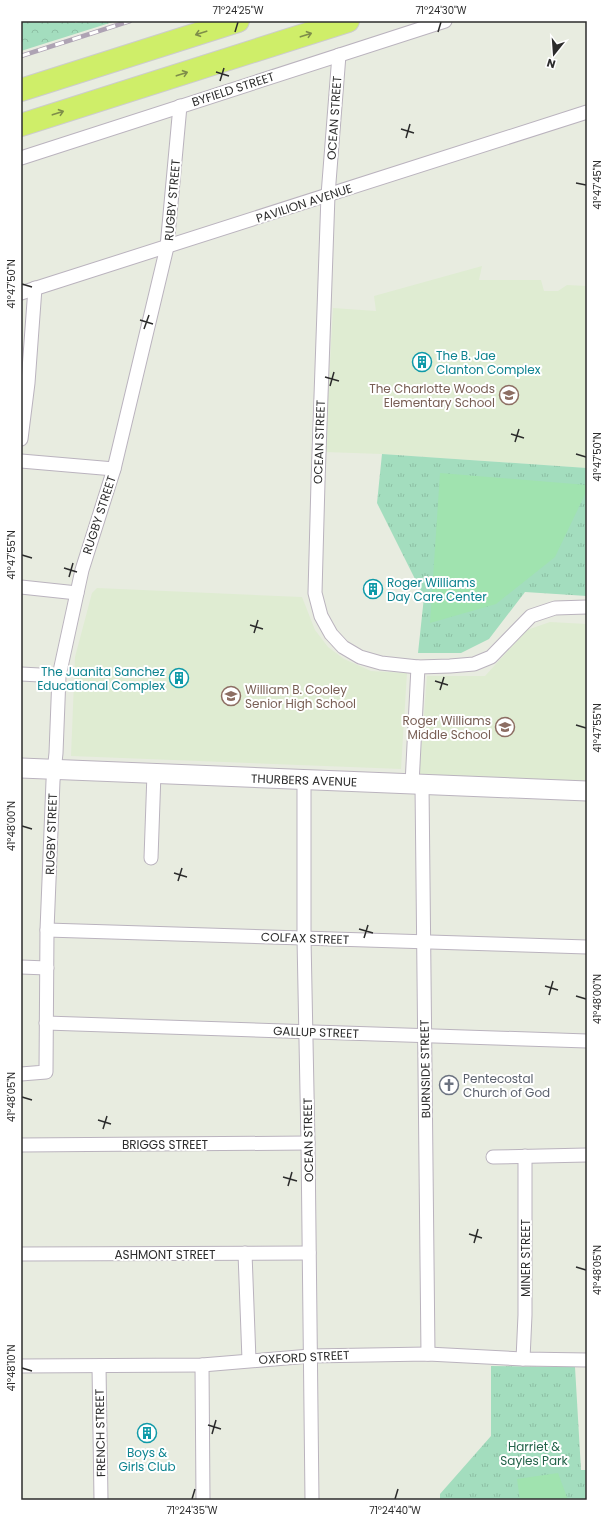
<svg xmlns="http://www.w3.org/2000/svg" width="608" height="1521" viewBox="0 0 608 1521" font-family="Poppins,sans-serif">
<defs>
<pattern id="grass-tufts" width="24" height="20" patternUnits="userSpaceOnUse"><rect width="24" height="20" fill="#a3ddbe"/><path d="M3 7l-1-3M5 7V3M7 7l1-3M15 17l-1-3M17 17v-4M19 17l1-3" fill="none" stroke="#8cbea3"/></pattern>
<pattern id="forest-crowns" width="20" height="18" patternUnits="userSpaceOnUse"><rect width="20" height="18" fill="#a3ddbe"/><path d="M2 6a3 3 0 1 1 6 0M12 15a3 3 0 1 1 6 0" fill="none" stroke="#8cbea3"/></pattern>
</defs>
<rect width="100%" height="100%" fill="#e8ece0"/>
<!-- education -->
<g fill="#dfecd2">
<path d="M482 266 479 280H541L544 291H558L567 285 587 286V468L382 454 325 452 333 308 376 311 374 296Z"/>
<path d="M97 588 302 597 315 630 328 647 344 659 371 671 407 673 401 769 71 756 75 657 92 593Z"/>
<path d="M550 622 587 624V783L419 777 427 676H485L527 630Z"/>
</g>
<!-- grass -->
<g fill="url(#grass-tufts)">
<path d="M382 454 587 468V596L525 592 489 639 461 653H418L424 597 377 503Z"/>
<path d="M491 1366 575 1367 581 1470H587V1500H440V1494L491 1436Z"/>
</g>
<!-- forest -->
<path fill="url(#forest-crowns)" d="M21 21H75V23L81 21H116L21 51Z"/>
<!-- pitch -->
<g fill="#a0e3af">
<path d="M440 473 587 485V490L555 557 496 604 430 623Z"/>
<path d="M558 1473 568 1500H520L517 1479Z"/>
</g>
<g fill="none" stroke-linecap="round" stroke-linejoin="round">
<!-- street casing -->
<g stroke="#bab3be" stroke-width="15">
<g id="street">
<path d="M339 55 328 195 318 482 315 593 321 616 331 634 343 647 360 657 381 663 418 667 450 666 474 664 491 657 531 616 555 608 587 607"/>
<path d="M21 158 445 21"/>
<path d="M21 293 587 112"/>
<path d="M21 439 28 383 35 288"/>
<path d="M21 461 114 469"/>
<path d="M21 587 77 593"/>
<path d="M21 674 59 676"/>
<path d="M304 780V938L308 1143 312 1500"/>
<path d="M412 784 418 667"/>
<path d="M422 785 428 1354"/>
<path d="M151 858 154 773"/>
<path d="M47 930 587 947"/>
<path d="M21 967 47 968"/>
<path d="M46 1023 587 1041"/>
<path d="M21 1074 46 1072 47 930 53 781 56 753 59 676 82 570 114 469 167 247 180 106"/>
<path d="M21 1145 308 1143"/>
<path d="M493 1157 587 1155"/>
<path d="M245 1253 249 1360"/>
<path d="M21 1254 309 1253"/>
<path d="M523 1359 525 1315V1156"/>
<path d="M202 1365 203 1500"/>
<path d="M21 1366 202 1365 310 1356 428 1354 523 1359 587 1360"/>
<path d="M99 1366 101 1500"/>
</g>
</g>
<!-- secondary casing -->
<g stroke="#bab3be" stroke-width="21">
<path id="secondary" d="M21 768 587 791"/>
</g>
<!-- highway casing -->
<g stroke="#ccc" stroke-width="24">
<g id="highway">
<path d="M21 90 238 21"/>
<path d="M21 125 348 21"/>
</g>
</g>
<!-- street -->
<use href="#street" stroke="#fff" stroke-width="13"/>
<!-- secondary -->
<use href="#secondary" stroke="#fff" stroke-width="19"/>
<!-- highway -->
<use href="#highway" stroke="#cfee69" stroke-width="22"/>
<!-- rail casing -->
<g stroke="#aea3b4" stroke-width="4.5">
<path id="rail" d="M21 56 130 21"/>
</g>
<!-- rail -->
<use href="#rail" stroke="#fff" stroke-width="3" stroke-dasharray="9" stroke-linecap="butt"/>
</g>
<!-- one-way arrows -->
<defs><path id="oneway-shaft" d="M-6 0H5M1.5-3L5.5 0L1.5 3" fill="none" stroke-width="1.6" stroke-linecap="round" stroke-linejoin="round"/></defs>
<g stroke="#7e8d4a">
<use href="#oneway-shaft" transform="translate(201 33) rotate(162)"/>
<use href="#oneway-shaft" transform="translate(306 35) rotate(-18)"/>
<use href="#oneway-shaft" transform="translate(182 74) rotate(-18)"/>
<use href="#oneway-shaft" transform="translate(58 113) rotate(-18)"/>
</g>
<!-- ticks -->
<path fill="none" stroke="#2c2c2c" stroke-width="1.5" d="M235 32 238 22M438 32 441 22M216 72 229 76M220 81 224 68M401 129 414 133M406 138 410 124M576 183 586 185M22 284 32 287M140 320 153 324M144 329 149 315M325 377 339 381M330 386 334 372M511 434 524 438M515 442 519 429M576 454 586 457M22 555 32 558M64 568 77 572M69 577 73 563M250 625 263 629M254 633 258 620M435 681 448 685M440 690 444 677M576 725 586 728M22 826 32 829M174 873 187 877M178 881 182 868M359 929 373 933M364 938 368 925M545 986 558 990M549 995 553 981M576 996 586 999M22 1097 32 1100M98 1120 111 1124M103 1129 107 1116M283 1177 297 1181M288 1186 292 1172M469 1234 482 1238M474 1243 478 1229M576 1267 586 1270M22 1368 32 1371M208 1425 221 1429M212 1434 216 1420M192 1499 195 1489M395 1499 398 1489"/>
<!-- icons -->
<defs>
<g id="building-ring" transform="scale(1)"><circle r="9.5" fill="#fff" stroke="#0f9aa8" stroke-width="1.5"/><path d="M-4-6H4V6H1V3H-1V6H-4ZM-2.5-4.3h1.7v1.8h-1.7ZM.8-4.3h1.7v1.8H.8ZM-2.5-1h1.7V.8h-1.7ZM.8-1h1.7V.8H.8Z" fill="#0f9aa8"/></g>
<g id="school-ring" transform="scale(1)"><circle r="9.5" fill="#fff" stroke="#8d6e63" stroke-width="1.5"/><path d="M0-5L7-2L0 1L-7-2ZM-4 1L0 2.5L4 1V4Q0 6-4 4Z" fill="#8d6e63"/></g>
<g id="church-ring" transform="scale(1)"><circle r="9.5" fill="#fff" stroke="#6b7280" stroke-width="1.5"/><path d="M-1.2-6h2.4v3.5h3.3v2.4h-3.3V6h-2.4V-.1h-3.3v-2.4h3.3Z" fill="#6b7280"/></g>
</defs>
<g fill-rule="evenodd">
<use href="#building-ring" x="422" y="362"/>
<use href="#school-ring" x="509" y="395"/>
<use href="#building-ring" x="373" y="589"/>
<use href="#building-ring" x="179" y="678"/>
<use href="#school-ring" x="231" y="696"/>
<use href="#school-ring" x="505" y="727"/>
<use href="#church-ring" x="449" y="1085"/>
<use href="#building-ring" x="147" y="1433"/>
</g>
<g text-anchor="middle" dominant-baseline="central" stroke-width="4" stroke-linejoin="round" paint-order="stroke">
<!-- street labels -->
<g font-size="12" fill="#2c2c2c" stroke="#fff">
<text transform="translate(233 89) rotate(-18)">BYFIELD STREET</text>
<text transform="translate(334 118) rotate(-86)">OCEAN STREET</text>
<text transform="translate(172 200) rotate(-85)">RUGBY STREET</text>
<text transform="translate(304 203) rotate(-18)">PAVILION AVENUE</text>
<text transform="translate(319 442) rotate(-88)">OCEAN STREET</text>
<text transform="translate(99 515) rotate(-72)">RUGBY STREET</text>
<text transform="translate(304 780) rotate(2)">THURBERS AVENUE</text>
<text transform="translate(51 834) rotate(-88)">RUGBY STREET</text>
<text transform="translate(305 938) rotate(2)">COLFAX STREET</text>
<text transform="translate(316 1032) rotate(2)">GALLUP STREET</text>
<text transform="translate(425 1069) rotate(-91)">BURNSIDE STREET</text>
<text transform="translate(308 1140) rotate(-91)">OCEAN STREET</text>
<text x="165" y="1144">BRIGGS STREET</text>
<text x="165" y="1254">ASHMONT STREET</text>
<text transform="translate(525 1258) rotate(-90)">MINER STREET</text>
<text transform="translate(304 1357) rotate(-3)">OXFORD STREET</text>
<text transform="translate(100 1433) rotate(-91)">FRENCH STREET</text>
</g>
<!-- culture labels -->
<g font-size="12" fill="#0d838f" stroke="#fff" text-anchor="start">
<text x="436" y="355">The B. Jae<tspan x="436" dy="14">Clanton Complex</tspan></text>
<text x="387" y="582">Roger Williams<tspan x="387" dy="14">Day Care Center</tspan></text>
<text x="165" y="671" text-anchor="end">The Juanita Sanchez<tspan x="165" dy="14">Educational Complex</tspan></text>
<text x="147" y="1452" text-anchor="middle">Boys &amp;<tspan x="147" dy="14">Girls Club</tspan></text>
</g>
<!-- education labels -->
<g font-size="12" fill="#785e54" stroke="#fff" text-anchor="end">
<text x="495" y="388">The Charlotte Woods<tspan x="495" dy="14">Elementary School</tspan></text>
<text x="245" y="689" text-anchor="start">William B. Cooley<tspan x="245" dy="14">Senior High School</tspan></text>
<text x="491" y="720">Roger Williams<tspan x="491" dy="14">Middle School</tspan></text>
</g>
<!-- worship labels -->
<g font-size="12" fill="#5b616d" stroke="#fff" text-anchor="start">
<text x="463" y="1078">Pentecostal<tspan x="463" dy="14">Church of God</tspan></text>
</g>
<!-- park labels -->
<g font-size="12" fill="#236349" stroke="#fff">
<text x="534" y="1446">Harriet &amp;<tspan x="534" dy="14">Sayles Park</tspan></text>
</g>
</g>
<!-- border -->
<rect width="608" height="1521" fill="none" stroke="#ffffff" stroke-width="44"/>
<!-- north arrow -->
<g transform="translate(554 54) rotate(197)" stroke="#ffffff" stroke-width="3" paint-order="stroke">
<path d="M0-3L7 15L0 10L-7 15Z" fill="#2c2c2c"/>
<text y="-6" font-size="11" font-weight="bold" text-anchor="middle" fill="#2c2c2c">N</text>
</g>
<rect x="22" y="22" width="564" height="1477" fill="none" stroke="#2c2c2c" stroke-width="1.5"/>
<g font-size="10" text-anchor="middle" fill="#2c2c2c">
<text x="238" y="14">71°24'25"W</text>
<text x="441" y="14">71°24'30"W</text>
<text transform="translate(597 185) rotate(-90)" y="4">41°47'45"N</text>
<text transform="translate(11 284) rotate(-90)" y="4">41°47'50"N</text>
<text transform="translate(597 457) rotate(-90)" y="4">41°47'50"N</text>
<text transform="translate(11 555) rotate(-90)" y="4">41°47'55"N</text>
<text transform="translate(597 728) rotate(-90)" y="4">41°47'55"N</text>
<text transform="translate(11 826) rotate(-90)" y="4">41°48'00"N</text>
<text transform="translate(597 999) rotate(-90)" y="4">41°48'00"N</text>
<text transform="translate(11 1097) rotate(-90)" y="4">41°48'05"N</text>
<text transform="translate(597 1270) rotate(-90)" y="4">41°48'05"N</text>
<text transform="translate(11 1368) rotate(-90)" y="4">41°48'10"N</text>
<text x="192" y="1514">71°24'35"W</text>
<text x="395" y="1514">71°24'40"W</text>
</g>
</svg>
